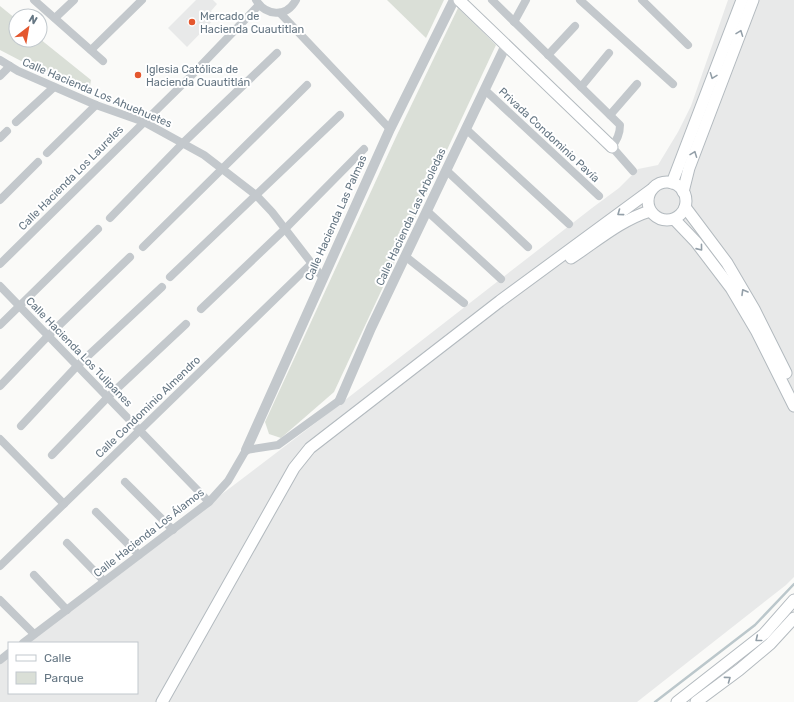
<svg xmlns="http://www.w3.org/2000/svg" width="794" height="702" viewBox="0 0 794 702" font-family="Rubik,sans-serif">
<rect width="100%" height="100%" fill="#fafaf8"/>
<!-- built -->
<g fill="#e8e9e9">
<path d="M196 0H213L217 4 211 11 216 17 187 47 168 28Z"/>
<path d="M728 0H794V577L786 585 637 702H0V663L9 656V693H137V643H26L322 418 592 208 619 188 638 169 658 165 678 132 691 106Z"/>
</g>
<!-- park -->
<g fill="#dadfd7">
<path d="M387 0H444L426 38Z"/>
<path d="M0 6 16 19V40H40V39L91 80 89 92 73 88 0 50Z"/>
<path d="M458 8 496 45 334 392 281 438 269 434 265 422 396 137Z"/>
</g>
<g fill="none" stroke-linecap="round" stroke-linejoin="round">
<!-- stream -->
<path stroke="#bbc7cb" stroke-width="2.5" d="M655 702 755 625 794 584"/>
<!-- secondary casing -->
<g stroke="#b3babf" stroke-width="13">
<g id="secondary">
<path d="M459 0 612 147"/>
<circle cx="667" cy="201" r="19"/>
<path d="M672 183 742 0"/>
<path d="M683 192 689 168 753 0"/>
<path d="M685 207 727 263 754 309 786 373"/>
<path d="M674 219 696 242 731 288 757 332 794 406"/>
<path d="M571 258C597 241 621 220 650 211"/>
<path d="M162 702 294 468 310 448 500 301 651 190"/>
<path d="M677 702 764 634 794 600"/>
<path d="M696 702 739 670 770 644 794 618"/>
</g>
</g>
<!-- minor -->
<g stroke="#c3c8cc" stroke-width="8">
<path d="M34 0 103 61"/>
<path d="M256 0C266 16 286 18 296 0"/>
<path d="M492 0 620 125C620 134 617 139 612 147L633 171"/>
<path d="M580 0 673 84"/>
<path d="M642 0 688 45"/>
<path d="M280 13 390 129"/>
<path d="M55 18 74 0"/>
<path d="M514 22 526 0"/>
<path d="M91 50 142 0"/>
<path d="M548 55 575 26"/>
<path d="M0 60 18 71 96 105 144 122 204 155 256 195 272 212 323 278"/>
<path d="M0 76 10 66"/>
<path d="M581 87 609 53"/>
<path d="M485 90 599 196"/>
<path d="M610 115 637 84"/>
<path d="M16 122 54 87"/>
<path d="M466 129 569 224"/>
<path d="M0 138 7 131"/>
<path d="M47 153 96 105"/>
<path d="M446 170 528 247"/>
<path d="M0 200 38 162"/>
<path d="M427 211 501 279"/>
<path d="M110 218 183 143 277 53"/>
<path d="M143 247 307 85"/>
<path d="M405 256 464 303"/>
<path d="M0 264 188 79 259 5"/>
<path d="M170 277 340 115"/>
<path d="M0 286 209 502"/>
<path d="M201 309 285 229 364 149"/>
<path d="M0 325 98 229"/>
<path d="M0 386 48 336 130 257"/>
<path d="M21 426 77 366 162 287"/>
<path d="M0 439 64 504"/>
<path d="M52 455 108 397 186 324"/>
<path d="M125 482 173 530"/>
<path d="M96 512 139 555"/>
<path d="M67 543 104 581"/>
<path d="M0 566 312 263"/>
<path d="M34 575 67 610"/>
<path d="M0 600 34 634"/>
<path d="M23 643 209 502 228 481 246 450 278 445 340 400"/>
<path d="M0 660 9 653"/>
</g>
<!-- tertiary -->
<g stroke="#c3c8cc" stroke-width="10">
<path d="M340 400 371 328 506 45"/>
<path d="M246 450 390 129 454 0"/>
</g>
<!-- secondary -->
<use href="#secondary" stroke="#fff" stroke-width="11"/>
</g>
<!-- one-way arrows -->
<defs><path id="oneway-chevron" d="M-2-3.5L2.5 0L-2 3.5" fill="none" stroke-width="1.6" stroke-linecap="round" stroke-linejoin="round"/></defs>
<g stroke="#939fa8">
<use href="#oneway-chevron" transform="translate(740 33) rotate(-69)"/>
<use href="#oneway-chevron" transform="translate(713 76) rotate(111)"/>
<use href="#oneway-chevron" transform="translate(694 154) rotate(-69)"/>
<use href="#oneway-chevron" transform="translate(620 213) rotate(144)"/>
<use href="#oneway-chevron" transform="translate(700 248) rotate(51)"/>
<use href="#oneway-chevron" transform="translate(744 292) rotate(-120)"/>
<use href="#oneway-chevron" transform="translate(758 639) rotate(141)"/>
<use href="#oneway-chevron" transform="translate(728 679) rotate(-36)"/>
</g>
<!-- markers -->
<g fill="#e4572e" stroke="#fff" stroke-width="1.5">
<circle cx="192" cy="22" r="4"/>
<circle cx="138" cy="75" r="4"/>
</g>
<g text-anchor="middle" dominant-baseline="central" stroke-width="4" stroke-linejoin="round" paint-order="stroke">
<!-- poi labels -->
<g font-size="11" fill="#657683" stroke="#fff" text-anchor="start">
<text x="200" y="16">Mercado de<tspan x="200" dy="13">Hacienda Cuautitlan</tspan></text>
<text x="146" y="69">Iglesia Católica de<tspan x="146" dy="13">Hacienda Cuautitlán</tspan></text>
</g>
<!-- street labels -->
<g font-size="11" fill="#657683" stroke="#fff">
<text transform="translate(97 93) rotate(23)">Calle Hacienda Los Ahuehuetes</text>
<text transform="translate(549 135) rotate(43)">Privada Condominio Pavía</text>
<text transform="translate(71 178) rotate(-45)">Calle Hacienda Los Laureles</text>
<text transform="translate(411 217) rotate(-65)">Calle Hacienda Las Arboledas</text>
<text transform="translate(336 218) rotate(-66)">Calle Hacienda Las Palmas</text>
<text transform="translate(79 352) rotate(46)">Calle Hacienda Los Tulipanes</text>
<text transform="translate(148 407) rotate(-44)">Calle Condominio Almendro</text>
<text transform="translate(149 533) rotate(-38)">Calle Hacienda Los Álamos</text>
</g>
</g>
<!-- legend -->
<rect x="8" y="642" width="130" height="52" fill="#ffffff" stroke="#c1c8cd"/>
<rect x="16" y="655" width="20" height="6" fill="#ffffff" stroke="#c1c8cd"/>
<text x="44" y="662" font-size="12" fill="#657683">Calle</text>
<rect x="16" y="672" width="20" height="12" fill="#dadfd7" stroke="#c1c8cd"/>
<text x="44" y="682" font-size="12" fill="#657683">Parque</text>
<!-- north arrow -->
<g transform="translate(28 28) rotate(31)"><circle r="19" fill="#ffffff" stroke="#c1c8cd"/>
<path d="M0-3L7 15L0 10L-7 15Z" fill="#e4572e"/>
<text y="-6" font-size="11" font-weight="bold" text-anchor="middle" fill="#657683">N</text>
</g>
</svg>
